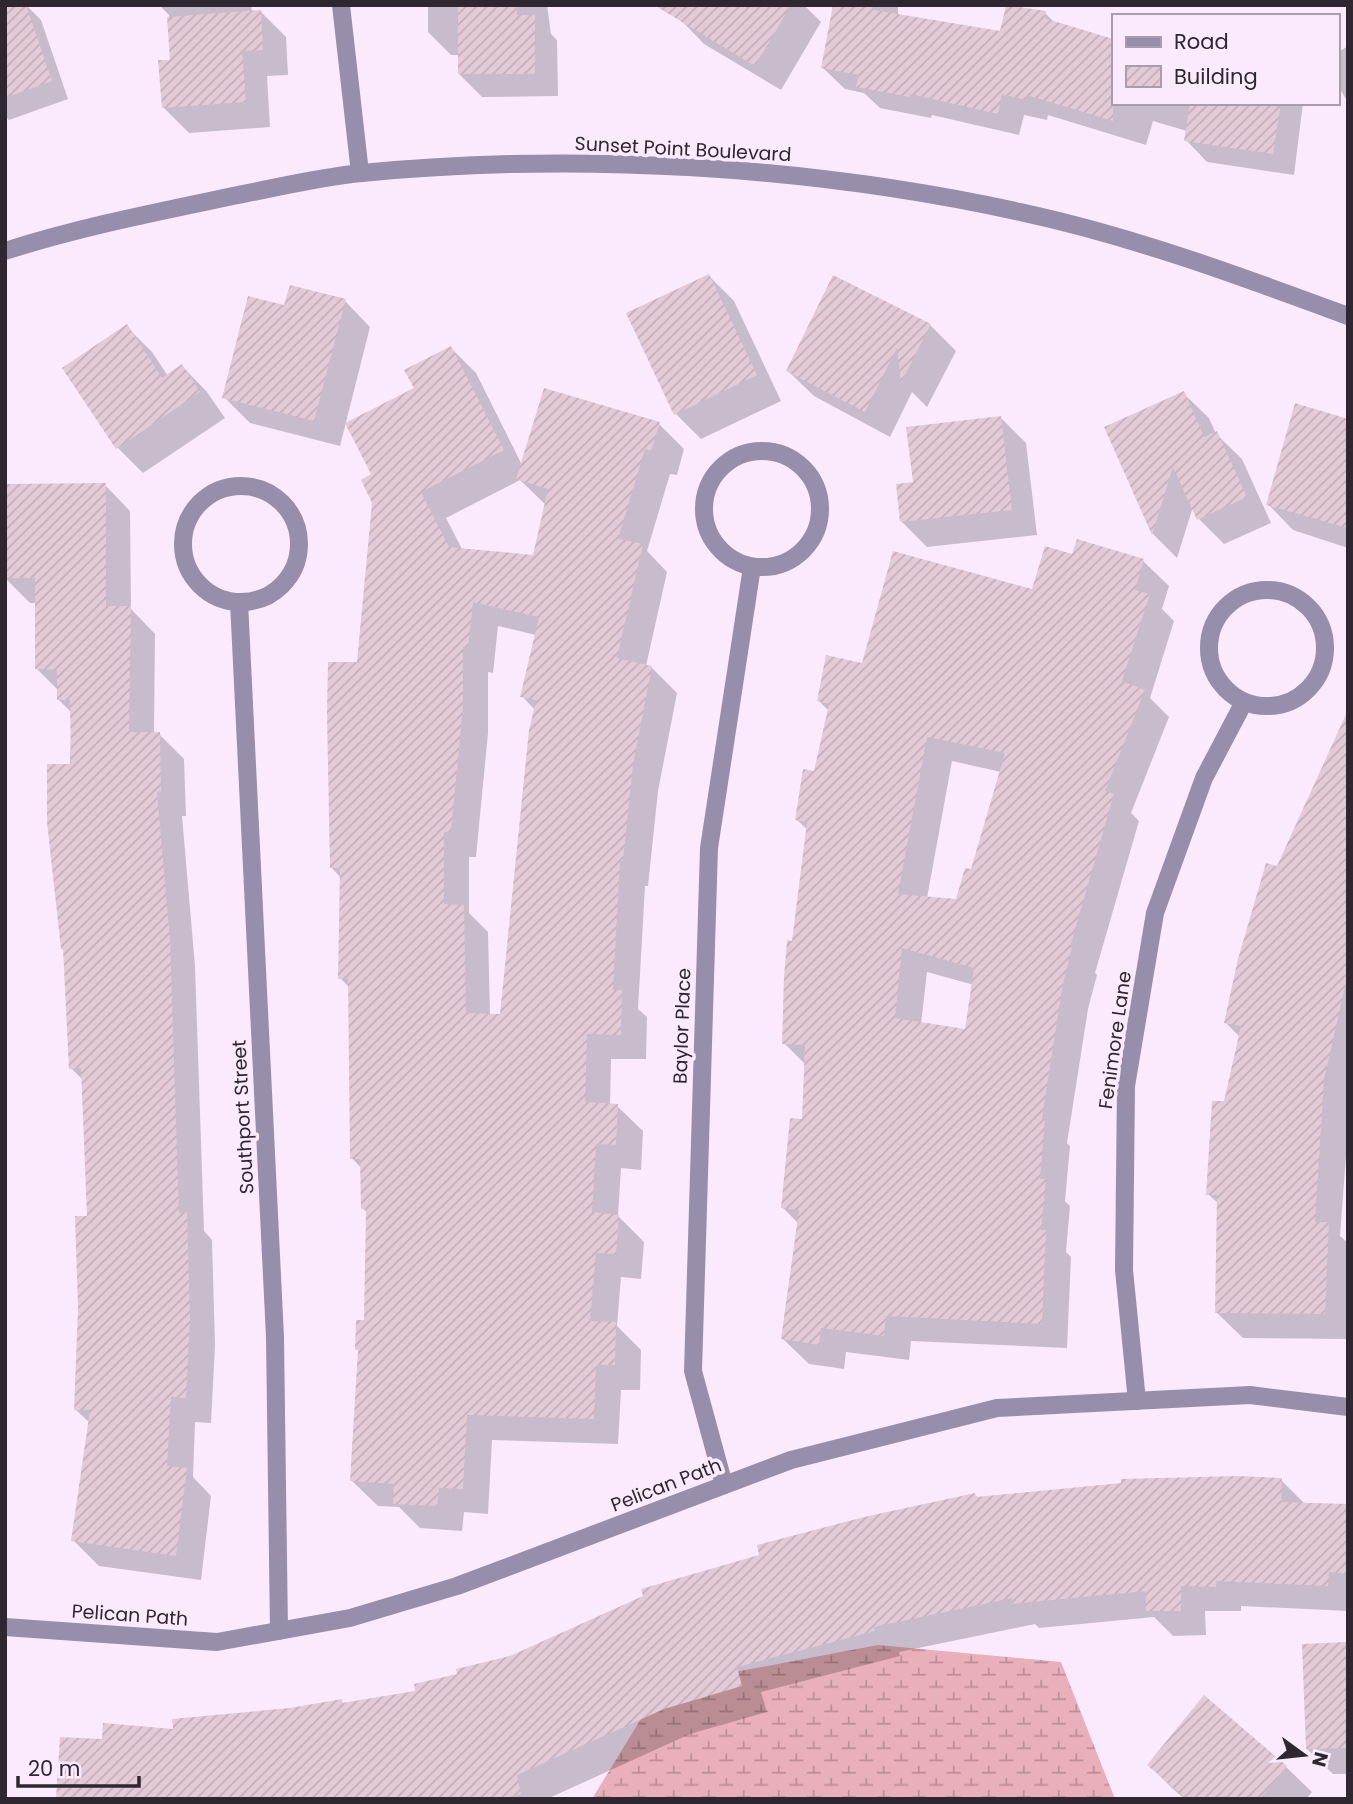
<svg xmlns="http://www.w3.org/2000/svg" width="1353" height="1804" viewBox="0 0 1353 1804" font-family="Poppins,sans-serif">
<defs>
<pattern id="wetland-marsh" width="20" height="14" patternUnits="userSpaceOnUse" patternTransform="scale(1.75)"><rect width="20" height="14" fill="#e9afba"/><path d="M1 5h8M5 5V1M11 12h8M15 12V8" fill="none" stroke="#bd8e98"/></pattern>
<pattern id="building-hatch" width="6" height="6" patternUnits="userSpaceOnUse" patternTransform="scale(1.75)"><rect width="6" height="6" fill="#e3cad7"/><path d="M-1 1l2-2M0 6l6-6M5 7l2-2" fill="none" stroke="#c3aeb9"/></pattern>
</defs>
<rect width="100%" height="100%" fill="#fbeafe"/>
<!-- wetland -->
<path fill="url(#wetland-marsh)" d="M878 1645 1061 1662 1115 1799H592L661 1686Z"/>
<!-- shadow -->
<g fill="#0003" fill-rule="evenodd">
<path d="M17 5H26L41 20 68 99 9 120 5 116V9Z"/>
<path d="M159 5H251L252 12 260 11 286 37 288 75 267 76 270 127 189 133 164 108 172 61 169 15Z"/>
<path d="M428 5H547L551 34 557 40 558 96 482 97 459 74V55H451L428 32Z"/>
<path d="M686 5H804L821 22 781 90 704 44 679 18Z"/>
<path d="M835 5H898V16L1001 33 1007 5 1045 13 1056 24 1113 41V103H1303L1294 175 1207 162 1186 140 1187 131 1153 121 1146 145 1048 115 1047 120 1024 115 1019 135 932 115 931 118 880 108 864 93 845 89 823 68Z"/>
<path d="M1348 46V102L1337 85V53Z"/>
<path d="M709 276 734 301 781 401 701 439 676 414Z"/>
<path d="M345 301 370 327 340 446 250 423 224 397 285 307Z"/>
<path d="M930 325 956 351 927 407 912 392 890 437 814 396 788 371Z"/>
<path d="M127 327 152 352 168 376 182 366 207 392 225 418 143 473 118 448Z"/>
<path d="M451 348 476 373 522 465 659 424 684 449 677 475 670 474 647 551 667 572 646 666 651 667 677 693 658 791 648 886H645L638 1009 647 1017 646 1059H611L610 1106H617L643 1131 641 1170 621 1168 618 1216 644 1242 641 1279 621 1277 617 1326 641 1350 640 1390H621L618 1444 492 1440 488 1514 464 1512 462 1531 420 1528 399 1507 378 1506 352 1481 360 1352 357 1349 366 1321 368 1213 363 1209 362 1169 352 1158 350 988 340 978 341 878 331 867 359 664 374 502 373 475 416 389ZM520 480 546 505 535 556 462 549 446 518ZM498 626 536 635 522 696 535 710 501 1016 490 1015 488 932 469 913V857H476L488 733V672L493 673Z"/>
<path d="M1183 393 1209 418 1216 434 1242 459 1271 523 1224 544 1199 519 1193 507 1177 558 1153 534 1106 428Z"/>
<path d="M1001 418 1026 443 1037 535 927 547 902 522 915 484Z"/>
<path d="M1348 420V548L1293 530 1268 504Z"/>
<path d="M105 485 130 511 131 609 155 634 154 734H159L184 759 186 816H182L195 966 204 1231 212 1240 215 1345 211 1423 195 1422 193 1477 211 1496 201 1580 99 1566 73 1540 90 1423 75 1409 89 1217 84 1081 71 1068 65 951 62 949 72 713 58 699 59 691 36 668 37 603H30L5 578V486Z"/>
<path d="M1073 556 1143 561 1169 586 1162 609 1174 621 1150 698 1169 717 1131 813 1139 821 1095 973 1097 975 1088 1009 1067 1143 1070 1146 1065 1201 1070 1206 1066 1252 1071 1257 1067 1348 911 1341 909 1360 846 1352 844 1369 809 1364 783 1339 799 1224 783 1208 804 1121 806 1065 784 1043 808 830 797 820 815 773 829 711 819 701 863 665 1033 591ZM952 761 1001 772 972 871 957 901 927 898ZM927 972 974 985 967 1031 921 1024Z"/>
<path d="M1348 767V1129L1340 1236 1348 1243V1339L1243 1338 1217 1313 1219 1204 1208 1194 1240 1037 1225 1022 1278 868Z"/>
<path d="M1281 1480 1306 1505 1348 1506V1611L1241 1606V1611H1205L1206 1635 1173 1636 1154 1617 1039 1628 1035 1624 899 1652 900 1656 761 1692 767 1712 690 1734 547 1799H57L103 1741 341 1701 344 1704 417 1692 975 1495 978 1498Z"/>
<path d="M1348 1644V1774H1333L1307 1749Z"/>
<path d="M1204 1698 1286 1767 1312 1792 1306 1799H1185L1174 1790 1149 1765Z"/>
</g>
<!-- building -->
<g fill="url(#building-hatch)" fill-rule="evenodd">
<path d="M5 5H26L52 81 5 98Z"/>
<path d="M458 5H517V15H535V74H458Z"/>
<path d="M654 5H791L755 66Z"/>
<path d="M833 5H875L874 10 1000 31 1006 5 1046 11 1044 18 1113 39V121L1027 95 1026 100 1002 94 998 114 910 94V97L856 87 859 75 821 68Z"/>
<path d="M261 10 263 50 242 51 246 102 162 108 158 60H170L167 17Z"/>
<path d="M1190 103H1281L1273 154 1184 141Z"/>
<path d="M709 274 757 375 674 415 626 313Z"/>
<path d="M833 275 931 324 901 383 897 348 865 412 786 371Z"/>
<path d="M290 285 346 299 314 421 222 398 248 296 284 305Z"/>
<path d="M127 324 162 378 182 364 200 392 116 449 62 368Z"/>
<path d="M451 346 504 450 421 492 449 547 533 555 548 489 516 479 544 388 660 422 651 451 645 449 618 539 643 544 617 658 652 666 633 765 623 861H620L613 990H622L621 1035 587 1034 585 1102 618 1104 616 1145 596 1144 592 1212 619 1215 616 1254 596 1253 590 1321 616 1322 615 1365H596L594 1419 467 1415 463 1489 439 1488 437 1506 393 1504 394 1484 350 1481 358 1350H355L356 1320H364L366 1209H361L360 1159H350L348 979H338L340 868H330L327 714 328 662H357L372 503 361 480 371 474 345 423 414 388 404 370ZM473 602 539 617 520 697 536 700 529 730 500 1014 466 1013 464 905 444 904V832H451L463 706V647L468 648Z"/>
<path d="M1184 391 1204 437 1217 431 1247 497 1197 520 1173 467 1152 535 1104 427Z"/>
<path d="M1295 403 1348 419V528L1266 505Z"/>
<path d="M1001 416 1012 510 900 522 896 484 913 482 906 427Z"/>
<path d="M106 483V606H131L129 732H160L161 791 157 792 170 939 179 1213 187 1212 190 1318 186 1398 171 1397 167 1466 187 1468 176 1556 71 1541 90 1410H74L78 1308 75 1216H87L81 1068 69 1069 63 949H61L47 822V764H71L70 700H57V670L35 669V578H5V484Z"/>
<path d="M1077 539 1144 559 1135 590 1150 594 1122 681 1145 690 1105 791 1114 794 1070 947 1072 948 1063 983 1042 1118 1045 1119 1040 1179H1046L1041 1230H1046L1042 1324 886 1316 884 1336 821 1328 819 1345 781 1339 799 1210 781 1208 790 1118 802 1119 805 1045 782 1044 784 977 787 940 792 941 807 822 795 820 803 769 814 771 829 704 817 701 826 655 862 663 893 551 1032 589 1045 546 1072 554ZM927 737 1005 753 971 869 965 868 956 899 898 894ZM902 948 974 968 965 1029 895 1018Z"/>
<path d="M1348 710V973L1324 1080 1315 1222H1329L1325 1314 1215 1313 1217 1195H1206L1212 1101H1224L1241 1026 1224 1023 1238 959 1266 863 1277 866Z"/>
<path d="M1238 1476 1282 1478 1281 1502 1348 1504V1574L1329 1572 1328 1586 1216 1581V1587L1181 1586V1611H1146V1591L1012 1604V1598L874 1627 875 1631 737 1667 742 1686 664 1709 517 1775 521 1794 502 1799H56L60 1737 102 1739 103 1723 173 1729 172 1719 290 1708 342 1699V1703L415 1691 414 1684 457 1674 456 1669 510 1656 643 1596 641 1589 759 1555 757 1545 864 1517 975 1493 976 1497 1121 1483V1479Z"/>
<path d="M1348 1642V1748L1306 1749 1302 1644Z"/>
<path d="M1204 1695 1287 1766 1260 1799H1187L1147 1765Z"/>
</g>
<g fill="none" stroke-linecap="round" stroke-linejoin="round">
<!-- minor -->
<g stroke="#978eac" stroke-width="18">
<path d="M341 5 360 173"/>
<path d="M5 251C80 227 157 212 233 196 275 188 319 177 362 173 575 152 811 166 1020 212 1132 236 1240 276 1348 316"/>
<circle cx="762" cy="509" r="58"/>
<circle cx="241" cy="544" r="58"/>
<circle cx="1267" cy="648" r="58"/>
<path d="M239 602 275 1337 279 1631"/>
<path d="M1137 1401 1124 1270 1126 1086 1155 913 1204 778 1244 702"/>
<path d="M724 1485 693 1371 709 848 752 567"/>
<path d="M5 1627 217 1642 350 1618 457 1586 791 1460 997 1408 1250 1395 1348 1407"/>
</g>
</g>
<g text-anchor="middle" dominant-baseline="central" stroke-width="7" stroke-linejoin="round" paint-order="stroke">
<!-- street labels -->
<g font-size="19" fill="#2e272f" stroke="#fbeafe">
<text transform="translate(683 149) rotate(3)">Sunset Point Boulevard</text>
<text transform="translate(682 1026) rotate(-88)">Baylor Place</text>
<text transform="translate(1115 1040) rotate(-82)">Fenimore Lane</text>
<text transform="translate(243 1117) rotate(-93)">Southport Street</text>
<text transform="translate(666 1485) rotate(-21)">Pelican Path</text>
<text transform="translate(130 1615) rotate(4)">Pelican Path</text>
</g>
</g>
<!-- border -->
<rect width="1353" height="1804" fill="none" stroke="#2e272f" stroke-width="14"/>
<!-- legend -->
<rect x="1112" y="14" width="228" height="91" fill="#fbeafe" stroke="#a99cab" stroke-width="2"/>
<rect x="1126" y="37" width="35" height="10" fill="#978eac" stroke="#a99cab" stroke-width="2"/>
<text x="1174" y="49" font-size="21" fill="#2e272f">Road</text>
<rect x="1126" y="66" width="35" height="21" fill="url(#building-hatch)" stroke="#a99cab" stroke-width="2"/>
<text x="1174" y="84" font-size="21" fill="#2e272f">Building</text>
<!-- north arrow -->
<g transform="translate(1304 1755) rotate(105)" stroke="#fbeafe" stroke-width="5" paint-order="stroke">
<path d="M0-5L12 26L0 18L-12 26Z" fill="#2e272f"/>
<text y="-10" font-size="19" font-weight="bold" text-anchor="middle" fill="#2e272f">N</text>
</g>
<!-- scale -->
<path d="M18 1776v10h121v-10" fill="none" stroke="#2e272f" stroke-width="3.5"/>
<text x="28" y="1776" font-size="21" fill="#2e272f" stroke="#fbeafe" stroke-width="5" paint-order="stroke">20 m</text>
</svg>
